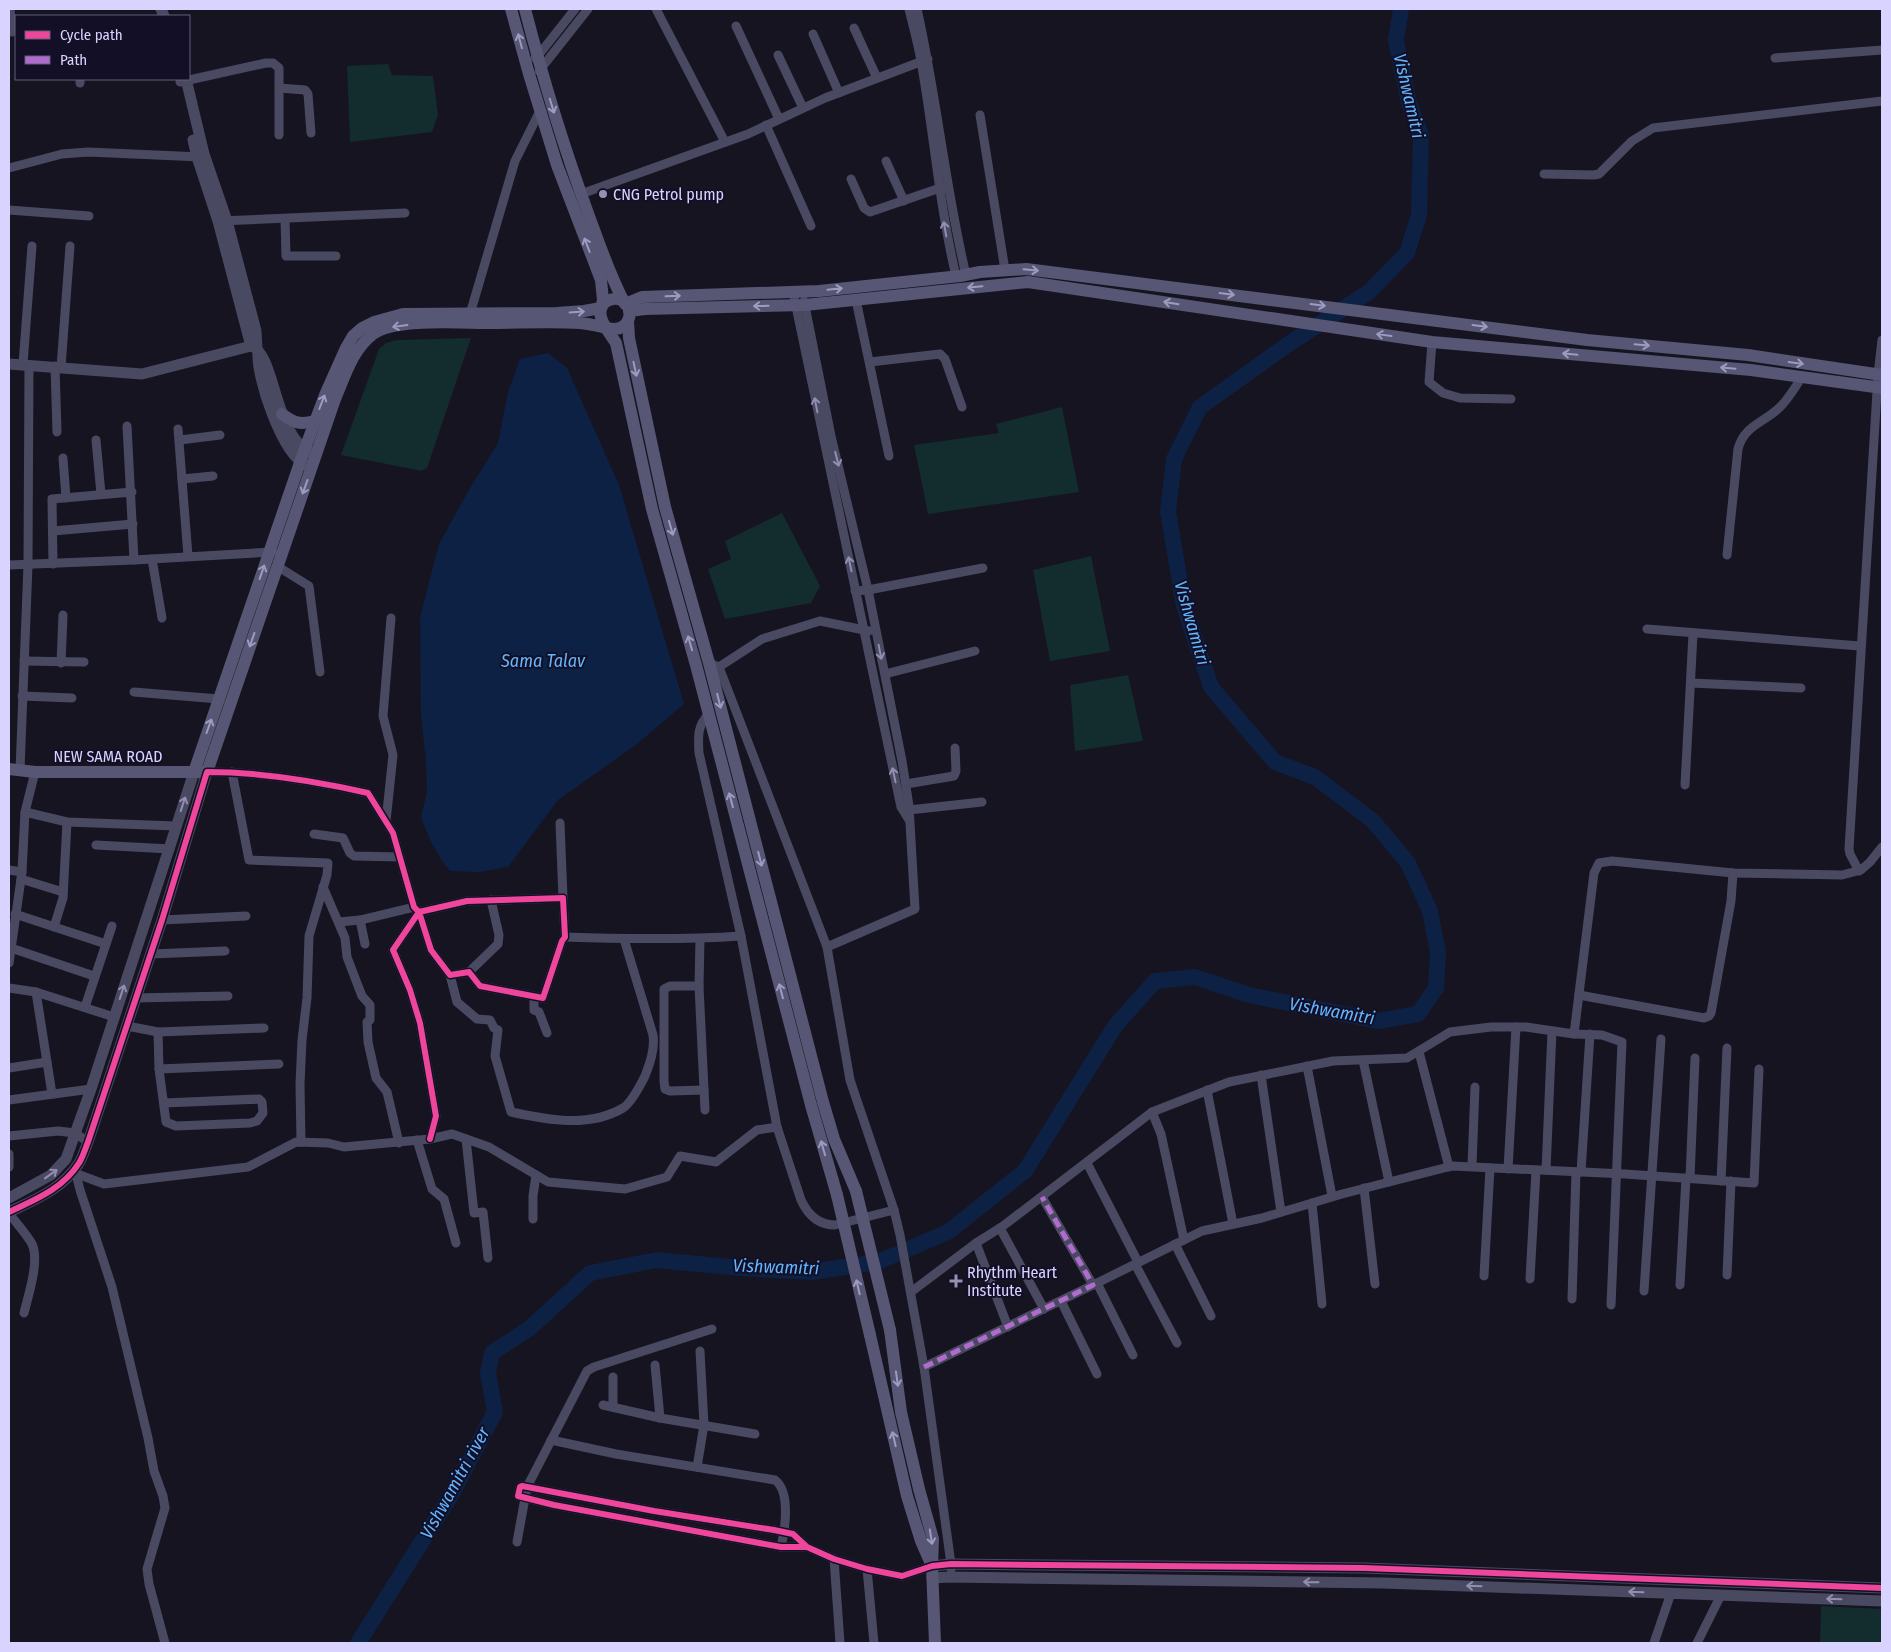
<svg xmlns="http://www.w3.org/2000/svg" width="1891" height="1652" viewBox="0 0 1891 1652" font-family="'Fira Sans Condensed',sans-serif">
<rect width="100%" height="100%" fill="#161421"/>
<!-- green -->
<g fill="#132c2d">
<path d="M388 64 392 75 433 76 438 115 432 132 350 142 347 66Z"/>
<path d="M471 338 427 468 421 471 417 470 341 455 379 349 386 343 397 340Z"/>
<path d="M1062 407 1079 492 928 514 914 445 999 433 996 424Z"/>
<path d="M782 513 820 586 811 603 725 619 708 569 731 559 725 541Z"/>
<path d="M1091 556 1110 651 1050 661 1033 570Z"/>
<path d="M1128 675 1143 741 1075 751 1070 685Z"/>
<path d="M1821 1606 1882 1609V1643H1820Z"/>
</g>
<!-- water -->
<path fill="#0d2144" d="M548 353 567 368 619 485 684 704 637 744 558 800 508 867 479 872 450 871 442 861 431 842 421 817 427 792 426 761 421 717 420 617 439 544 470 488 498 443 508 392 520 359Z"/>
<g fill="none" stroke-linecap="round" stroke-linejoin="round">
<!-- river -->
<path stroke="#0d2144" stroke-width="16" d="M358 1643 450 1497 495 1412 488 1373 492 1353 530 1328 590 1273 657 1260 740 1268 811 1272 878 1262 948 1232 1025 1171 1115 1026 1155 981 1195 977 1249 995 1378 1021 1418 1014 1436 988 1438 953 1430 911 1408 863 1373 821 1315 777 1275 762 1211 687 1184 606 1168 512 1174 459 1200 407 1287 345 1369 292 1407 253 1419 215 1421 135 1409 103 1396 40 1401 9"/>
<!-- minor -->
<g stroke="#4a4962" stroke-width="9">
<path d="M10 9 12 32"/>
<path d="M656 9 725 142"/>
<path d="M909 9C913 26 918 43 921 61 934 133 939 205 956 276"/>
<path d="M917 9C937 97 945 187 966 275"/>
<path d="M736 26 779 119"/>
<path d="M854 28 877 78"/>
<path d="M813 34 839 93"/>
<path d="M778 55 803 108"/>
<path d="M535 58 537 57 575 9"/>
<path d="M1775 58 1882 50"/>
<path d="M539 71 588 9"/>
<path d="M80 79V83"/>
<path d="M180 82 266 63H273L279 68V135"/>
<path d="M279 88 305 90 308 94 311 133"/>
<path d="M980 115 1005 270"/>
<path d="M766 125 811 226"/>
<path d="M886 161 904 201"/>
<path d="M9 168 62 154 88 152 201 157"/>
<path d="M1544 174 1594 175 1599 174 1632 141 1653 128 1882 101"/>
<path d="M851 179 864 208 870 212 943 187"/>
<path d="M581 194 748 134 825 98 928 59"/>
<path d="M9 210 89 216"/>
<path d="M285 219 286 256H336"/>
<path d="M220 221 405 213"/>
<path d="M793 292 901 807 909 820"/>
<path d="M856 300 889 456"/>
<path d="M804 301 831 436 868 590 902 761 909 806 915 909 827 947"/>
<path d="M470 314 515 161 540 111"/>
<path d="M1432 342 1429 382 1443 393 1460 398 1511 399"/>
<path d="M870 362 940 354 945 359 962 407"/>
<path d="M23 364 32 246"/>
<path d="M55 366 57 432"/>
<path d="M61 367 70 246"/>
<path d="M127 426 134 560"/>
<path d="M178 429 188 556"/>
<path d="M96 440 101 494"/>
<path d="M180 440 220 435"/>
<path d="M63 458 66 498"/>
<path d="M182 479 213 476"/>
<path d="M53 531 133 524"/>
<path d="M1727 555 1738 449C1744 426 1763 423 1779 408 1788 400 1795 387 1802 377"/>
<path d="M152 559 162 618"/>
<path d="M53 564 52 499 132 492"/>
<path d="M9 565 134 560 273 552"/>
<path d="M277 566 309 586 320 672"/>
<path d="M855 591 868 590 983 568"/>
<path d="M1647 629 1860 646"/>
<path d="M24 661 84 662"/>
<path d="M61 663 63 615"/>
<path d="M709 663 719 667 827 947 850 1080 894 1210 900 1235 924 1367 951 1564V1569"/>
<path d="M719 667 762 639 820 621 869 631"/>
<path d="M885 674 975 651"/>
<path d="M1691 683 1801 688"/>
<path d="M134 692 219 699"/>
<path d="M22 696 72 698"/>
<path d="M709 714C697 725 698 738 699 753L741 936 777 1127 801 1200C808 1215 818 1225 835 1225L894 1210"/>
<path d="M20 770 28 565 29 365"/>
<path d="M207 772C261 772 316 781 368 793L393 833 414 907 419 912 431 950 450 975 469 972 480 986 543 998 562 941 565 937 563 898 467 901 419 912 393 950 410 990 420 1023 436 1116 430 1139"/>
<path d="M232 772 249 860 328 863 327 875 309 936 307 998 302 1040 300 1084 301 1142"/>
<path d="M906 784 954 776 956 771 955 748"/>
<path d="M1685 785 1693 634"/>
<path d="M909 810 982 802"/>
<path d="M25 812 67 822 176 826"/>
<path d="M386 821 393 755 383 716 391 618"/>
<path d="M560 823 563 898"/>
<path d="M314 834 343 838 350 853 354 856 400 857"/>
<path d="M96 845 170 849"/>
<path d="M9 870 22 872"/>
<path d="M1859 871 1850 854 1849 849 1878 375 1882 340"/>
<path d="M21 879 63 892"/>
<path d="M323 887 345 938 347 957 355 978 362 996 370 1005V1020L367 1022 368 1042 376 1078 387 1092 399 1143"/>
<path d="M15 914 106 944"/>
<path d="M162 920 246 916"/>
<path d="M360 920 365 944"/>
<path d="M339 922 360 920 414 907"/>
<path d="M54 927 63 898 67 822"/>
<path d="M565 937C624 939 682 940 741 936"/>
<path d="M700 939 699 986 705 1110"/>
<path d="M11 948 94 976"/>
<path d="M151 954 225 951"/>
<path d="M9 963 22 872 25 812 35 772"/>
<path d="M469 972 498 944 499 935 491 900"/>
<path d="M450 975 457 1002 477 1019 490 1020 494 1028 498 1030 495 1056 511 1112C548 1120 589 1128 623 1108 631 1103 641 1084 645 1076 650 1063 655 1049 653 1035L624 939"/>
<path d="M699 986H670L664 989V1081L665 1089 670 1091 704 1090"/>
<path d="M9 988 36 992 114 1017"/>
<path d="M36 992 52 1094"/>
<path d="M1579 995 1704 1018 1709 1016 1711 1013 1731 901 1733 873"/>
<path d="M534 997V1010L539 1012 547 1033"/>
<path d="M136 998 228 996"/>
<path d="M85 1007 112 926"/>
<path d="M127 1026 158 1032 264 1028"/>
<path d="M158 1032 159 1069 166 1122 176 1126 250 1123 257 1121 263 1113 262 1102 259 1099 164 1103"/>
<path d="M1574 1034 1594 873 1599 863 1612 861 1733 873 1842 875 1861 870 1870 862 1882 847"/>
<path d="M1419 1052 1449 1167"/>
<path d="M1363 1060 1389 1182"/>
<path d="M1307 1066 1332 1196"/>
<path d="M9 1068 47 1062"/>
<path d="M159 1069 279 1064"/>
<path d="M1261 1075 1281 1212"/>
<path d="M1207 1090 1233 1224"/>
<path d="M9 1100 91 1089"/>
<path d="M1152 1112 1161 1134 1184 1240"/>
<path d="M9 1136 58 1131 75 1133 88 1142"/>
<path d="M466 1139 474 1213 483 1212 488 1258"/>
<path d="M417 1140 432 1189 444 1199 456 1243"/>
<path d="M9 1154V1167"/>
<path d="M1087 1163 1138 1262"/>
<path d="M1472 1166 1475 1087"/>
<path d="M1508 1169 1516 1027"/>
<path d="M1546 1170 1552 1031"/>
<path d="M72 1172 104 1184 248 1167 296 1142 328 1143 344 1147 430 1139 452 1134 489 1147 548 1182 625 1189 667 1177 680 1156 716 1162 757 1130 777 1127"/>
<path d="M1581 1172 1590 1034"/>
<path d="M76 1174 80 1190 112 1287 148 1438 154 1471 163 1496 165 1508 147 1569 149 1584 165 1643"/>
<path d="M1690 1178 1695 1058"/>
<path d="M1721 1181 1727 1048"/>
<path d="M1364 1188 1375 1284"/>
<path d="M1312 1203 1322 1304"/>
<path d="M9 1213C16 1223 26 1233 32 1244 40 1261 28 1296 24 1313"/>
<path d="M533 1219V1196L536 1175"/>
<path d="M1000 1228 1044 1309"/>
<path d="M976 1243 1008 1327"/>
<path d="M1175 1244 1211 1316"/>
<path d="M1135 1264 1177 1343"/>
<path d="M1727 1275 1731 1181"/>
<path d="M1484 1276 1490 1168"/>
<path d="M1530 1279 1536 1170"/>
<path d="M1097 1283 1133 1355"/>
<path d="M1093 1285 1202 1231 1262 1218 1342 1194 1452 1166 1625 1174 1754 1183 1759 1069"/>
<path d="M1680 1285 1686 1178"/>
<path d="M1644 1291 1661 1039"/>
<path d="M911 1292 976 1243 1003 1226 1152 1112 1229 1082 1333 1061 1407 1058 1450 1032 1491 1027H1526L1574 1034 1602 1035 1622 1042 1611 1305"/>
<path d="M1572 1299 1576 1172"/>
<path d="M1061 1301 1097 1374"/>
<path d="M655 1365 660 1418"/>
<path d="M924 1367 1093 1285 1042 1197"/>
<path d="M613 1377V1407"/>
<path d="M603 1405 660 1418 755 1434"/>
<path d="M551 1440 616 1454 775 1480C791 1492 785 1530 781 1547"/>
<path d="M697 1467 704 1425 700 1351"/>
<path d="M517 1542 527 1487 587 1371 594 1367 712 1329"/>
<path d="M807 1547H781L554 1505 518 1496 520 1487 522 1486 654 1511 774 1530 793 1534 807 1547 834 1559 867 1569 902 1576 932 1566"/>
<path d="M834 1559 840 1643"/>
<path d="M867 1569 874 1643"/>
<path d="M1654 1643 1671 1593"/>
<path d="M1697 1643 1721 1595"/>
</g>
<!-- tertiary -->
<g stroke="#4a4962" stroke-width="11">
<path d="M161 9 164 16"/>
<path d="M186 79 204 154 227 221 256 331 257 349"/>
<path d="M193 140 197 157 218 221 251 346"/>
<path d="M258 352C256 377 282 454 306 465"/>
<path d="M9 364 142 374 251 346C276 353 273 436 312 454"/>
<path d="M9 1198 51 1175 66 1159 91 1089 194 772"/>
<path d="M9 1212C34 1200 63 1189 79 1163 83 1157 85 1149 88 1142L162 920 207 772"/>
<path d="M932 1566 951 1564 1364 1568 1882 1588"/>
<path d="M932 1578 949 1577 1384 1583 1882 1601"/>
</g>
<!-- secondary -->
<g stroke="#575674" stroke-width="12">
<path d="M525 9C543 79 564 148 589 216 600 246 610 276 625 304L642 297 819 291 960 276 980 272 1026 269 1587 340 1748 355 1882 375"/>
<path d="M629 311 645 309 805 305 1028 282 1432 342 1751 370 1882 388"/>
<path d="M628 321 629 338 665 507 709 663 823 1102 834 1139 856 1191"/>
<path d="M282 414C294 423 300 425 315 421"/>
<path d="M9 769 35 772H207L335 399C345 376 352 350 373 334 395 318 461 323 489 323 519 323 550 321 580 323 591 324 602 327 613 329 630 330 636 308 621 300 617 298 611 299 607 301 590 312 610 333 616 343L652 509 696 665 811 1105 837 1195"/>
<path d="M194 772 304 451 325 395 346 348 353 336 362 328 374 322 403 314 557 313 584 311 601 308 603 300 601 280 557 165 529 74 511 9"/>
<path d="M870 1335 907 1496 921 1541 932 1566 933 1539 919 1489 901 1412 890 1330"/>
<path d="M932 1566 935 1643"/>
</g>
<!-- secondary-bridge -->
<g stroke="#575674" stroke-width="12">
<path d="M856 1191 890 1330"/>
<path d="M837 1195 870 1335"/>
</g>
<!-- quiet -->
<path stroke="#b06ccc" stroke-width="5" stroke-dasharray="10 5" stroke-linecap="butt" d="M924 1367 1093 1285 1042 1197"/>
<!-- cycleway casing -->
<g stroke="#130f26" stroke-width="9">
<g id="cycleway">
<path d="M9 1212C34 1200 63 1189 79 1163 83 1157 85 1149 88 1142L162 920 207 772C261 772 316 781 368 793L393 833 414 907 419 912 431 950 450 975 469 972 480 986 543 998 562 941 565 937 563 898 467 901 419 912 393 950 410 990 420 1023 436 1116 430 1139"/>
<path d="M807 1547H781L554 1505 518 1496 520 1487 522 1486 654 1511 774 1530 793 1534 807 1547 834 1559 867 1569 902 1576 932 1566 951 1564 1364 1568 1882 1588"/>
</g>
</g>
<!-- cycleway -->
<use href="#cycleway" stroke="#ed469a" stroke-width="6"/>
</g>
<!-- one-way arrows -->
<defs><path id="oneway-shaft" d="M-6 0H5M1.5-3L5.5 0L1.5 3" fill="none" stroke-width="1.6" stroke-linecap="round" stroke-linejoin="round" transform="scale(1.25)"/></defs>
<g stroke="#9e9bc0">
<use href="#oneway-shaft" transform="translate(520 41) rotate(-105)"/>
<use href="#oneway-shaft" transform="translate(552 106) rotate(73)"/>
<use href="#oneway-shaft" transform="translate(587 245) rotate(-111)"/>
<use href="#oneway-shaft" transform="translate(1031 270) rotate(5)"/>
<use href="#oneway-shaft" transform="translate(975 287) rotate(175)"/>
<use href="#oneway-shaft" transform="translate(835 289) rotate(-6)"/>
<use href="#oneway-shaft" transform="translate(1227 294) rotate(7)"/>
<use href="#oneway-shaft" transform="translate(673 296) rotate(-2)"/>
<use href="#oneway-shaft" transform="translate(1171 303) rotate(-171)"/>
<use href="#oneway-shaft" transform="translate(1318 305) rotate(7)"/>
<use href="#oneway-shaft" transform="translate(761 306) rotate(179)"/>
<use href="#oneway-shaft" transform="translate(577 312) rotate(-4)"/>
<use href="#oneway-shaft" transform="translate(400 326) rotate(172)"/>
<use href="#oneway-shaft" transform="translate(1480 326) rotate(7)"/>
<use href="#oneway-shaft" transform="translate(1384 335) rotate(-172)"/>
<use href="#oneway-shaft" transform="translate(1642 345) rotate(5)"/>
<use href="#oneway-shaft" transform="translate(1570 354) rotate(-175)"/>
<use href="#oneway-shaft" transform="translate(1796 363) rotate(8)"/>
<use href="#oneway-shaft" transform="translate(1728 368) rotate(-175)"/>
<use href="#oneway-shaft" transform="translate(635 369) rotate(78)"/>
<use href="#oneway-shaft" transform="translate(322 402) rotate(-69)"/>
<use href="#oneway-shaft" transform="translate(305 487) rotate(110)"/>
<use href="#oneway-shaft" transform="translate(671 528) rotate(74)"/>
<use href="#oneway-shaft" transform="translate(262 572) rotate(-71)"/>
<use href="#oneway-shaft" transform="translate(252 640) rotate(109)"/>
<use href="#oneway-shaft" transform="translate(690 643) rotate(-106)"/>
<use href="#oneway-shaft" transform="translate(719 701) rotate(76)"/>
<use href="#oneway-shaft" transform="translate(209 726) rotate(-70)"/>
<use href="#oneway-shaft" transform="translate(731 800) rotate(-105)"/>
<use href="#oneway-shaft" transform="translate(760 859) rotate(76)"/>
<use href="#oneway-shaft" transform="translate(781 991) rotate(-105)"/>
<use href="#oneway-shaft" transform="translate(823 1148) rotate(-106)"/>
<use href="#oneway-shaft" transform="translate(858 1287) rotate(-103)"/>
<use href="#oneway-shaft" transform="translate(897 1379) rotate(82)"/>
<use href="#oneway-shaft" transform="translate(894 1439) rotate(-103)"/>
<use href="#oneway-shaft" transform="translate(931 1537) rotate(81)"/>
</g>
<g stroke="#928eb0">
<use href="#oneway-shaft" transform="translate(945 229) rotate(-100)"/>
<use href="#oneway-shaft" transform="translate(816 405) rotate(-101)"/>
<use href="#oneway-shaft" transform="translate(837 459) rotate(76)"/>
<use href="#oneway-shaft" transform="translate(850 564) rotate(-102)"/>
<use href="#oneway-shaft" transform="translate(880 652) rotate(79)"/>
<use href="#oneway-shaft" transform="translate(894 775) rotate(-102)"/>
<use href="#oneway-shaft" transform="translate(183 804) rotate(-72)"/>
<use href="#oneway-shaft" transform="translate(122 992) rotate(-72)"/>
<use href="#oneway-shaft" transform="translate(51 1174) rotate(-36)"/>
<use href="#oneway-shaft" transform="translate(1311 1582) rotate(-179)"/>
<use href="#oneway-shaft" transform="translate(1474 1586) rotate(-178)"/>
<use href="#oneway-shaft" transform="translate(1636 1592) rotate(-178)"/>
<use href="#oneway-shaft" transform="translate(1834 1599) rotate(-178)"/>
</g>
<!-- markers -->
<g fill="#9591b1" stroke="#130f26" stroke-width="2">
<circle cx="603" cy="194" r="5"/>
<path d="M953.5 1273.5h5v5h5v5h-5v5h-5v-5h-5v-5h5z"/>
</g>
<g text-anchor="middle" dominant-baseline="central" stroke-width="4" stroke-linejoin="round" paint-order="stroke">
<!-- poi labels -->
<g font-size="16" fill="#d9d4ff" stroke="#130f26" text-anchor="start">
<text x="613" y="194">CNG Petrol pump</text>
<text x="967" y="1272">Rhythm Heart<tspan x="967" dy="18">Institute</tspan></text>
</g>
<!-- street labels -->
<g font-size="16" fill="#d9d4ff" stroke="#130f26">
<text x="108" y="756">NEW SAMA ROAD</text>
</g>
<!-- water labels -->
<g font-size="18" font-style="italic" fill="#62b6ff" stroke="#130f26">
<text transform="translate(1409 96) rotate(77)">Vishwamitri</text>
<text transform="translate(1192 623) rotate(74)">Vishwamitri</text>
<text x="543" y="661">Sama Talav</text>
<text transform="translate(1332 1011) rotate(10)">Vishwamitri</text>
<text transform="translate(776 1267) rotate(2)">Vishwamitri</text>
<text transform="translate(455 1483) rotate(-61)">Vishwamitri river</text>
</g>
</g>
<!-- border -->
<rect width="1891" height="1652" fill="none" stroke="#d9d4ff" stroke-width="20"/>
<!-- legend -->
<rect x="15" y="15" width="175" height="65" fill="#130f26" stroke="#625e7d"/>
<rect x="25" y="31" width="25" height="8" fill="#ed469a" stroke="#625e7d"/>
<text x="60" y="40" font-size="15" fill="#d9d4ff">Cycle path</text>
<rect x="25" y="56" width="25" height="8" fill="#b06ccc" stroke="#625e7d"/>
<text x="60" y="65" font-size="15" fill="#d9d4ff">Path</text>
</svg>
